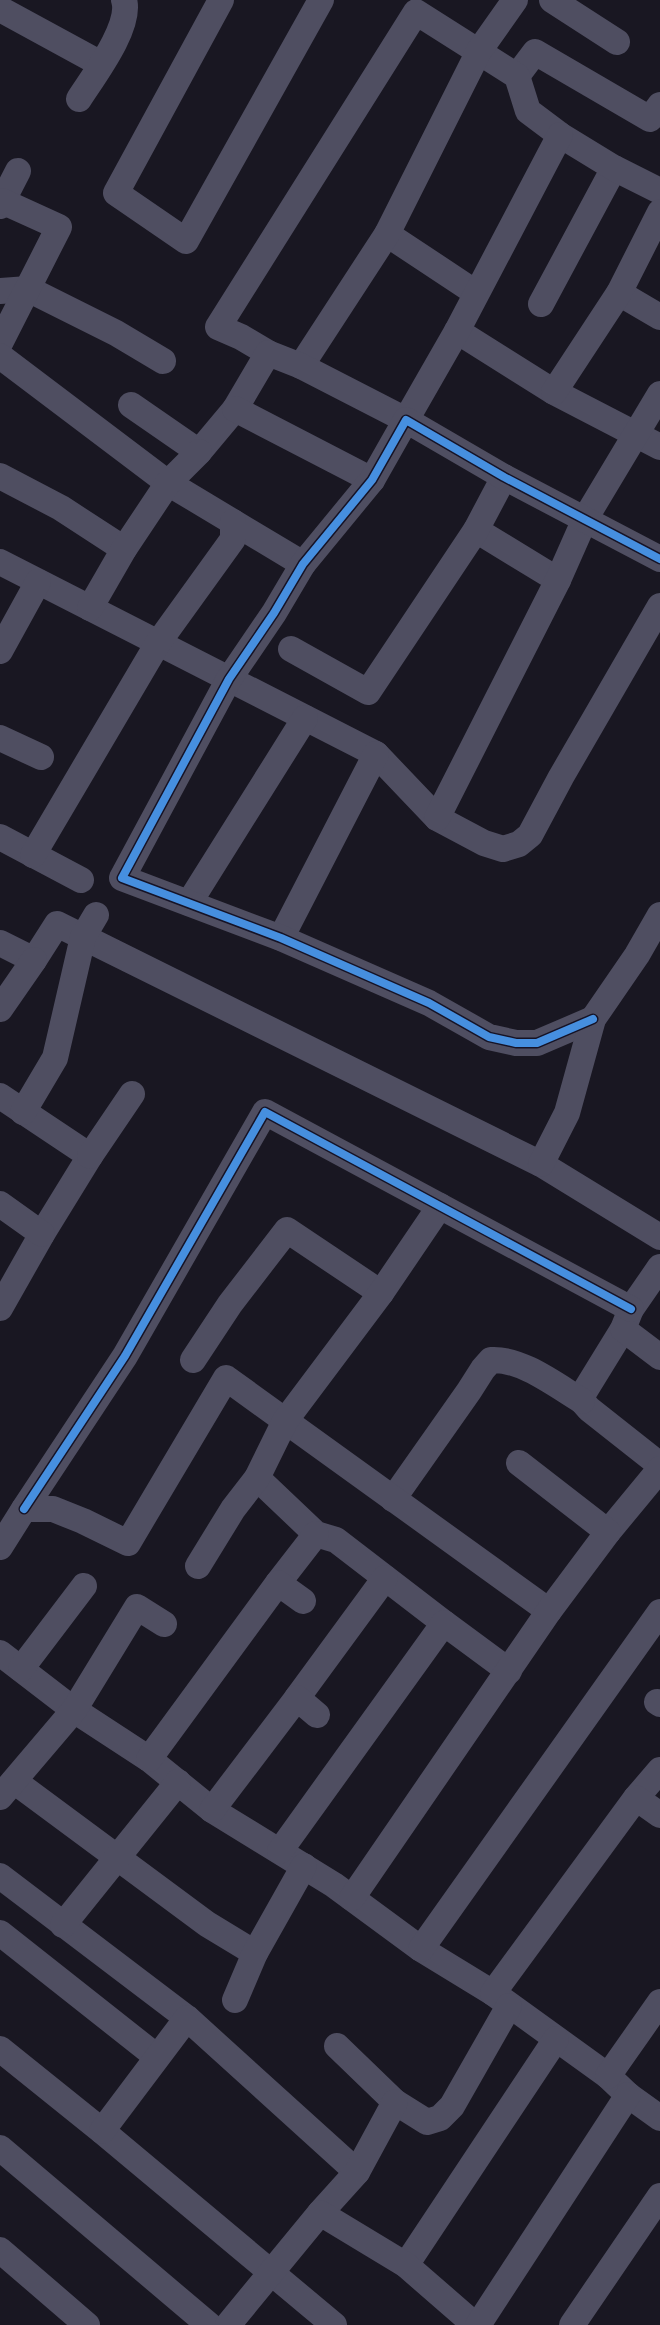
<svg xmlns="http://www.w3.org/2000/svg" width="660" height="2325" viewBox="0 0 660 2325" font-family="'DM Sans',sans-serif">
<rect width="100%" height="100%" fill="#191722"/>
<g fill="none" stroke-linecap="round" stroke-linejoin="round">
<!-- minor -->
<g stroke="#4f4e61" stroke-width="26">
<path d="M221 0 116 193 186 241 321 0"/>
<path d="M552 0 617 42"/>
<path d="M0 9 101 64"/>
<path d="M517 76 535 52 650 119 660 105"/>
<path d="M79 99C93 77 132 26 124 0"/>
<path d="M0 206 18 171"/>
<path d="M387 234 476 293"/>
<path d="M0 291 28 289 116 333 163 361"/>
<path d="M619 293 660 317"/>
<path d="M541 304 614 168"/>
<path d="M457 331 554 392 660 447"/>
<path d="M0 343 59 227 2 201"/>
<path d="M268 353 241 337 218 327 416 12 517 76 528 111 560 135 614 168 660 191"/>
<path d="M0 356 168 483 303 564"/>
<path d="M301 366 387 234 479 51 515 0"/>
<path d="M554 392 619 293 660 212"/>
<path d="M131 405 199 452 235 409 268 353 301 366 406 420 457 331 560 135"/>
<path d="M235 409 372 480"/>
<path d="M0 476 61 508 124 549"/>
<path d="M476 530 558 580"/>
<path d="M0 562 376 754 437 818 484 843 503 849 519 844 530 835 561 777 660 606"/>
<path d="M90 608 124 549 168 483 199 452"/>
<path d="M291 649 368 692 476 530 504 477"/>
<path d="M0 651 38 582"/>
<path d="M0 738 41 757"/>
<path d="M437 818 558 580 585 519 660 394"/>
<path d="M0 837 81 880"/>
<path d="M33 855 158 643 233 539V522"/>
<path d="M189 903 305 718"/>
<path d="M281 938 376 754"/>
<path d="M0 943 34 960 57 924 541 1164 660 1237"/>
<path d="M0 1009 34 960"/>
<path d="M593 1019 537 1043H516L489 1037 429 1003 281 938 122 878 229 679 274 613 303 564 372 480 406 420 504 477 660 559"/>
<path d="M0 1096 90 1156 42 1234 0 1308"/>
<path d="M23 1112 55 1058 83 937 96 915"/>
<path d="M90 1156 132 1094"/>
<path d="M541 1164 567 1113 593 1019 637 955 660 915"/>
<path d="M0 1204 42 1234"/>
<path d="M660 1267 631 1309 623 1329 583 1394 582 1401 589 1409 660 1465"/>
<path d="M623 1329 660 1357"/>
<path d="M193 1360 230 1304 287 1230 381 1293"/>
<path d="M257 1478 316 1534 336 1540 444 1623"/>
<path d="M393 1499 469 1391 483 1369 491 1360C521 1358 557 1386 582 1401"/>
<path d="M24 1509 125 1356 265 1112 631 1309"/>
<path d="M608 1532 660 1469"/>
<path d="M0 1547 24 1509H53L83 1521 128 1543 226 1378 549 1611"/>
<path d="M198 1566 233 1509 257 1478 285 1421 381 1293 440 1206"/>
<path d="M278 1583 316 1534"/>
<path d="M0 1653 74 1710 149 1759 212 1810 334 1885 421 1949 493 1993 608 2076 628 2095 660 2118"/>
<path d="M21 1669 84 1586"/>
<path d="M297 1698 385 1578"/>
<path d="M657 1702 660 1704"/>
<path d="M149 1759 278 1583 303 1601"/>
<path d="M14 1781 207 1924 255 1953"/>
<path d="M0 1797 74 1710 137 1607 164 1624"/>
<path d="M636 1798 660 1770"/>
<path d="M212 1810 297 1698 317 1715"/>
<path d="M280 1851 444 1623 509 1671"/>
<path d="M0 1876 187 2018"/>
<path d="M352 1898 549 1611 608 1532 519 1463"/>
<path d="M63 1925 178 1782"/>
<path d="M0 1933 157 2057"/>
<path d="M421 1949 660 1612"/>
<path d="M493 1993 636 1798 660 1815"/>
<path d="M235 2000 255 1953 304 1866"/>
<path d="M337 2046 395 2102 427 2122 440 2118 452 2106 509 2006"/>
<path d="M0 2049 102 2131 334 2325"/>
<path d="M608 2076 660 2002"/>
<path d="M102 2131 187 2018 357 2172"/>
<path d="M0 2148 209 2325"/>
<path d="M320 2213 357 2172 395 2102"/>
<path d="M0 2250 87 2325"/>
<path d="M406 2265 556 2039"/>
<path d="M228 2325 320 2213 406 2265 475 2325"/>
<path d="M478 2325 628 2095"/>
<path d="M572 2325 660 2196"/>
</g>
<!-- cycleway casing -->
<g stroke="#161326" stroke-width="11">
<g id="cycleway">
<path d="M593 1019 537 1043H516L489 1037 429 1003 281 938 122 878 229 679 274 613 303 564 372 480 406 420 504 477 660 559"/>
<path d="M24 1509 125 1356 265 1112 631 1309"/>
</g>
</g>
<!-- cycleway -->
<use href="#cycleway" stroke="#468fdf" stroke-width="8"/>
</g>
</svg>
